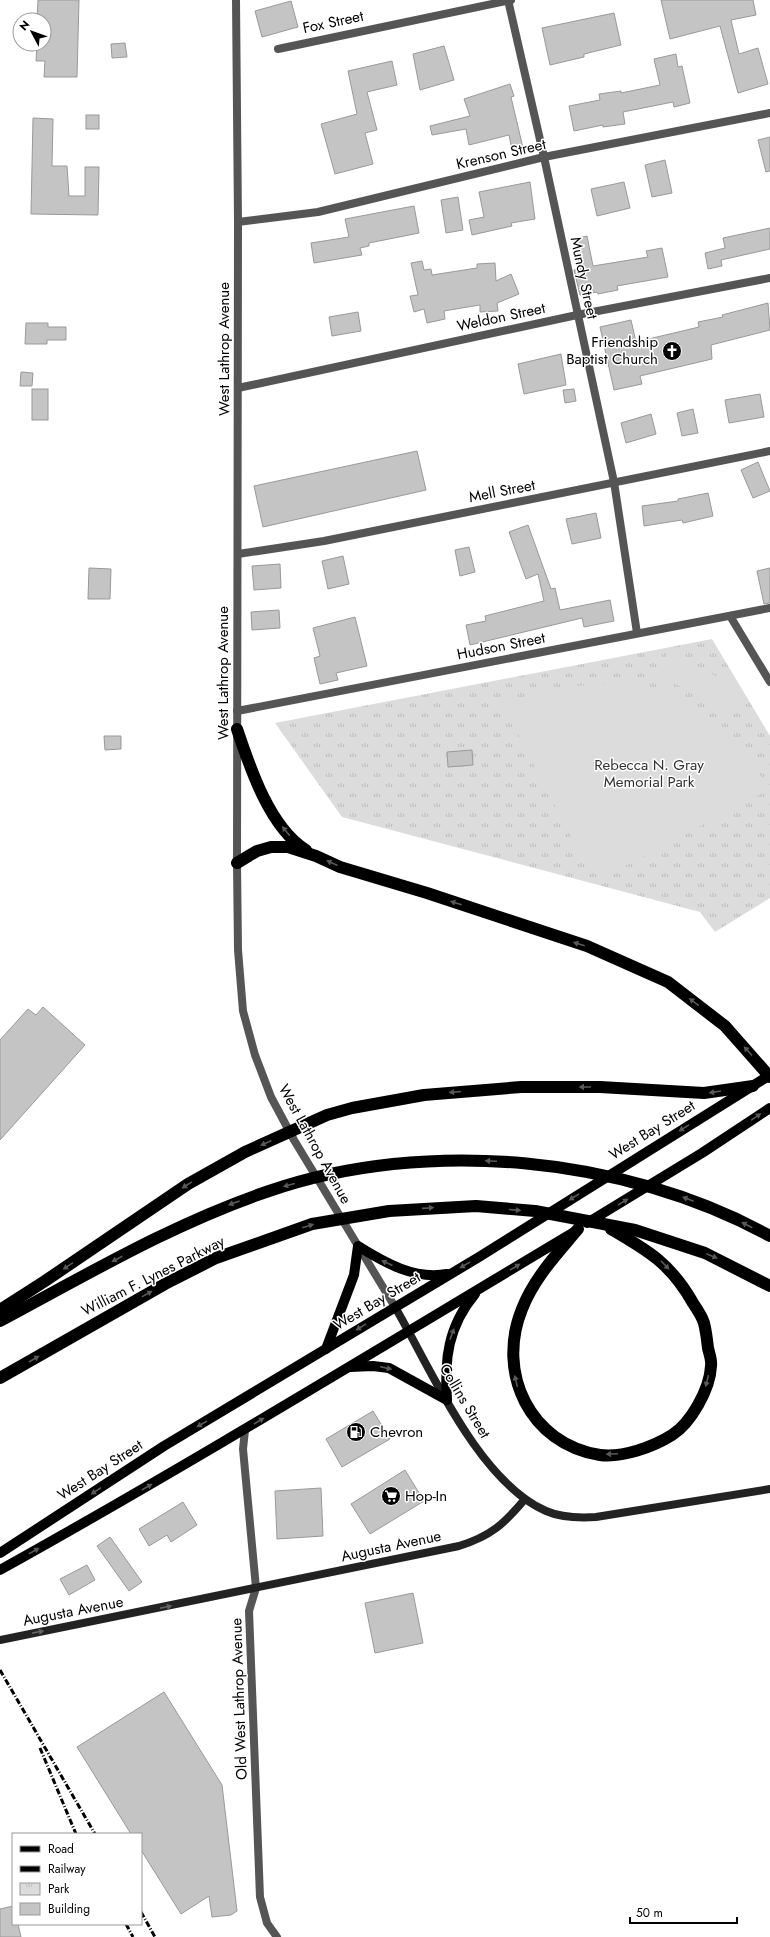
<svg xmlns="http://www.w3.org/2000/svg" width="770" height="1937" viewBox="0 0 770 1937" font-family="Jost,sans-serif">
<defs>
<pattern id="park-tufts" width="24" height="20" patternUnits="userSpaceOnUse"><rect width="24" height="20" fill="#dcdcdc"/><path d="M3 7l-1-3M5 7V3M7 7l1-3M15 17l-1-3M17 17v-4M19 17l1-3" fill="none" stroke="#bbb"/></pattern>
</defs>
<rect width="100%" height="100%" fill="#fff"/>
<!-- park -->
<path fill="url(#park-tufts)" d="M712 639 770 736V898L715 932 700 912 342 817 275 723Z"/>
<!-- garden -->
<g fill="#dcdcdc">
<path d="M669 651 743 691 731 713 656 674Z"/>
<path d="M623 682 647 687 674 696 706 718 741 748 770 789 608 875 588 870 503 705 553 688Z"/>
</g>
<!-- building -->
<g fill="#c4c4c4" stroke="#999">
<path d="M38 0H79L77 77H44L45 61H36L37 44H44V20H37Z"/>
<path d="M661 0H753L756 15 731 20 739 54 758 48 768 84 738 93 720 26 670 39Z"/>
<path d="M291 1 298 27 262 37 255 11Z"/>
<path d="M614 13 621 45 584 54V57L550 65 542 28Z"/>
<path d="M125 43 127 57 112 58 111 44Z"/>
<path d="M444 46 454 80 420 90 413 54Z"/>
<path d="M676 54 678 67 682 66 690 103 674 107 673 102 623 112 625 124 603 127V125L574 131 569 106 600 100 599 94 621 91V93L660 85 654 59Z"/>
<path d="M392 61 397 85 367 92 377 130 365 133 373 164 335 174 321 124 357 114 348 71Z"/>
<path d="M510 84 514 96 511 97 523 148 512 150 509 135 469 145 466 129 432 135 430 126 470 116 464 99Z"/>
<rect x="86" y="115" width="13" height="14"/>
<path d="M33 118 53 119 52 166H67L69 196H85V167H99L98 215 31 214Z"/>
<path d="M770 137V171L766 172 758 140Z"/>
<path d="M665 160 672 193 652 197 645 165Z"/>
<path d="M530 182 535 219 511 223 512 226 472 235 469 220 484 217 479 192Z"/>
<path d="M624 182 630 208 597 216 591 189Z"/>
<path d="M458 197 463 230 446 233 441 200Z"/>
<path d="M414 206 419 233 369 243V246L360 248 362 255 314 263 311 243 349 237 345 219Z"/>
<path d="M770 228V249L721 260 722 266 708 269 705 253 725 248 723 238Z"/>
<path d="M587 236 593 266 648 257 646 251 662 248 668 277 617 286 618 290 598 294 597 292 580 295 574 270 580 268 574 239Z"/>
<path d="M422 261 424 270 431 269 432 275 477 268V264L495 263 496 281 511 274 519 294 497 303 498 311 480 312V305L444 311 445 319 427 323 424 309 414 312 410 296 418 295 411 263Z"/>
<path d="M768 303 770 330 711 345 712 359 640 376 642 384 614 390 600 327 631 320 636 342 699 327 698 322 723 317 722 315Z"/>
<path d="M358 312 361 331 332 336 329 317Z"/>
<path d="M26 323H48V327H66V340H47V344H25Z"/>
<path d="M561 354 566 385 524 394 518 364Z"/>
<path d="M21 372 33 373 32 386H20Z"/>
<rect x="32" y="389" width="16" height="31"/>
<path d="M574 389 576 401 565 403 563 390Z"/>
<path d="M760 394 764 417 729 423 725 400Z"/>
<path d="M693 409 698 433 682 436 677 413Z"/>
<path d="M651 414 656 434 626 443 621 423Z"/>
<path d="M417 451 426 490 263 527 254 486Z"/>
<path d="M758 462 770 491 753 498 741 470Z"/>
<path d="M708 493 713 516 683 523 682 520 644 526 642 506 678 501V499Z"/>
<path d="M596 513 601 538 572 544 566 519Z"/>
<path d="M528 525 551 589 555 588 560 610 610 600 614 621 584 627 582 618 470 645 466 625 486 621 485 616 544 601 538 574 526 579 509 532Z"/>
<path d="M469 547 475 572 460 576 455 550Z"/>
<path d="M343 556 349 584 328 589 322 561Z"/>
<path d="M280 564 281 588 254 590 252 566Z"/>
<path d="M89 568 111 569 110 599H88Z"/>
<path d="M770 568V603L764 604 757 571Z"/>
<path d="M279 610 280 628 252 630 251 612Z"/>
<path d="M355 617 367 666 336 673 338 680 320 684 314 658 320 656 313 628Z"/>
<path d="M104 736H121V749L105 750Z"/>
<path d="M472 750 473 765 448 767 447 752Z"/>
<path d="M43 1007 85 1045 0 1140V1040L28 1009 36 1015Z"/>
<path d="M373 1411 390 1439 342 1467 326 1439Z"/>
<path d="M405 1470 424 1501 370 1534 351 1504Z"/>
<path d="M321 1488 323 1536 277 1539 275 1491Z"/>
<path d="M183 1502 197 1525 171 1542 167 1535 149 1546 139 1529Z"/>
<path d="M110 1537 142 1582 129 1591 97 1546Z"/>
<path d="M87 1565 95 1580 69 1595 60 1579Z"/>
<path d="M413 1593 423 1643 375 1653 365 1603Z"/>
<path d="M164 1692 222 1785 237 1911 231 1915 212 1917 209 1896 181 1914 141 1850V1834H131L77 1747Z"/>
<path d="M13 1906V1924H18L21 1937H0V1909Z"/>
</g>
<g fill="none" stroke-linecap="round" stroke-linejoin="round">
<!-- minor -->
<g stroke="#555" stroke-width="8">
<path d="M508 0 544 157 614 482 637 633"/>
<path d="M278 49 511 0"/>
<path d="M238 222 318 212 544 157 770 113"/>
<path d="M238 388 577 315 770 278"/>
<path d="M238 554 324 541 770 451"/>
<path d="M730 616 770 682"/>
<path d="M237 711 770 608"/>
<path d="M245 1430 243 1449 256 1588 249 1611 260 1897 267 1923 277 1937"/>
</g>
<!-- tertiary -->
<path stroke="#555" stroke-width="8" d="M236 0 238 222 237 863 238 950 243 1011 255 1055 271 1097 294 1140 395 1307"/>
<!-- secondary -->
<g stroke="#222" stroke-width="8">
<path d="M395 1307C431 1369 478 1481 546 1511 562 1518 580 1518 596 1517L770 1489"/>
<path d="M0 1640 459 1546C491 1536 504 1524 525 1499"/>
</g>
<!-- primary -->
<g stroke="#000" stroke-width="10">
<path d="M587 1223 702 1153 770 1108"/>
<path d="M326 1349 354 1275 358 1246C385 1263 415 1280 447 1274"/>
<path d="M350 1367 373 1366 389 1368 447 1400"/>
<path d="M447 1400C444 1360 448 1326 475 1294"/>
<path d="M0 1553 164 1446 479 1257 770 1075"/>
<path d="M0 1570C194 1462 383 1346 574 1232"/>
</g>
<!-- motorway -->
<g stroke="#000" stroke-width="12">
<path d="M237 729C250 768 270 828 306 850"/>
<path d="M237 863 257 851 271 847H288L316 856 340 867 427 893 587 946 668 982 725 1026 770 1077"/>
<path d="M578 1229C557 1254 534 1278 522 1309 496 1373 530 1444 600 1455 622 1458 653 1447 672 1435 691 1423 710 1389 711 1366 712 1360 709 1353 708 1348 707 1339 706 1331 704 1323 702 1316 697 1309 693 1303 671 1264 649 1251 611 1229"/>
<path d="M0 1310 45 1281 188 1184 245 1152 327 1115 352 1108 424 1095 521 1087H600L704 1093 753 1086"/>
<path d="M0 1321C88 1274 174 1223 269 1191 426 1137 625 1156 770 1236"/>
<path d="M0 1378 165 1284 216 1258 312 1224 389 1211 476 1206 535 1211 635 1230 705 1253 770 1286"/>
</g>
<!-- rail -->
<g stroke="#000" stroke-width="3" stroke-dasharray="6 2 1 2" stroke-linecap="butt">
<path d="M0 1670 95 1834"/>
<path d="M40 1748 76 1834"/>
<path d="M141 1912 155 1937"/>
<path d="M126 1924 133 1937"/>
</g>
</g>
<!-- one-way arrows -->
<defs><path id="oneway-solid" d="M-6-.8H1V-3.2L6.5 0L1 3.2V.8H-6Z"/></defs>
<g fill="#595959">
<use href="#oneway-solid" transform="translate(286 831) rotate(-129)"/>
<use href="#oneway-solid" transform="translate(332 863) rotate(-156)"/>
<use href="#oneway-solid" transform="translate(456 903) rotate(-162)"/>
<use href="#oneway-solid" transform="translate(579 944) rotate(-162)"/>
<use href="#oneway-solid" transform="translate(694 1002) rotate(-143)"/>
<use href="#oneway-solid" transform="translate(748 1051) rotate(-132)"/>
<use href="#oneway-solid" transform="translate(585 1087) rotate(-180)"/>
<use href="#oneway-solid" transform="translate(455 1092) rotate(175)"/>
<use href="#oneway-solid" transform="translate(715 1092) rotate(171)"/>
<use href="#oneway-solid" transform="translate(756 1117) rotate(-34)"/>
<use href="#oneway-solid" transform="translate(684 1128) rotate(148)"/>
<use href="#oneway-solid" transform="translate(266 1143) rotate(155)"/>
<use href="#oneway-solid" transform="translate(491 1161) rotate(-177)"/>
<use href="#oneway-solid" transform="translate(187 1185) rotate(148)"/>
<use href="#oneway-solid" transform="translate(289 1185) rotate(165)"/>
<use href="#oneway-solid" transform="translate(574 1197) rotate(148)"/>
<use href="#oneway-solid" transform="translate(688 1199) rotate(-159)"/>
<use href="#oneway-solid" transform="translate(623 1202) rotate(-31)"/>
<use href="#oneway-solid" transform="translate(234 1203) rotate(160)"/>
<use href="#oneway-solid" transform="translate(428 1208) rotate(-4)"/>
<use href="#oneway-solid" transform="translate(515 1210) rotate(5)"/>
<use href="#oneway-solid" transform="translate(747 1225) rotate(-153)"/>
<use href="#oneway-solid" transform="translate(308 1226) rotate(-17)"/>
<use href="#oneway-solid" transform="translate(712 1256) rotate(23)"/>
<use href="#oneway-solid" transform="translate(117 1259) rotate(152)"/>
<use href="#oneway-solid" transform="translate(387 1263) rotate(-156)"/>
<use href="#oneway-solid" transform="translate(465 1265) rotate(149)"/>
<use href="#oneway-solid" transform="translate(665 1265) rotate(46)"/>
<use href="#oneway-solid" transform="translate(68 1266) rotate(146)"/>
<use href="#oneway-solid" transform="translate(515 1267) rotate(-31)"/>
<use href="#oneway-solid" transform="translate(147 1294) rotate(-29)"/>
<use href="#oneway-solid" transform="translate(361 1327) rotate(148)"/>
<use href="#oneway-solid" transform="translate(452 1334) rotate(-70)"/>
<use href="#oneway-solid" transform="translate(34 1359) rotate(-30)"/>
<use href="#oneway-solid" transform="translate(386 1368) rotate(13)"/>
<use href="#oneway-solid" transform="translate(516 1381) rotate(-103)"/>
<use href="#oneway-solid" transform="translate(707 1381) rotate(104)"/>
<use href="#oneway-solid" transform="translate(259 1421) rotate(-31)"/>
<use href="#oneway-solid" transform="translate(202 1424) rotate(149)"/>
<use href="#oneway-solid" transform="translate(612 1454) rotate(177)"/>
<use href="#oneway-solid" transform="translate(147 1487) rotate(-30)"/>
<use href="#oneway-solid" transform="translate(96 1491) rotate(147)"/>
<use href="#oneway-solid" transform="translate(34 1551) rotate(-29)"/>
</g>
<g fill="#646464">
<use href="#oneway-solid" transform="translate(166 1607) rotate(-11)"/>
<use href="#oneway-solid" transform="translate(38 1632) rotate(-11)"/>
</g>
<!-- icons -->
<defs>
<g id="church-disc" transform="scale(1)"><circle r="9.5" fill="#000" stroke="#fff"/><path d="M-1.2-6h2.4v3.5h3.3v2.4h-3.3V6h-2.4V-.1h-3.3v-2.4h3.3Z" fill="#fff"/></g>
<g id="fuel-disc" transform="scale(1)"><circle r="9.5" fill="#000" stroke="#fff"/><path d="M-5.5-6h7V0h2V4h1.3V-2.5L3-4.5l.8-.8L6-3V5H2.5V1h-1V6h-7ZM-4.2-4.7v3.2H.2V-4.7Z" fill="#fff"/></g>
<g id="supermarket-disc" transform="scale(1)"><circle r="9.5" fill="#000" stroke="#fff"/><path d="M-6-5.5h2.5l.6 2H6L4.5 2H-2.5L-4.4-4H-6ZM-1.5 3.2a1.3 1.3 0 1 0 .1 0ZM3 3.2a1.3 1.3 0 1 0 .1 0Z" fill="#fff"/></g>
</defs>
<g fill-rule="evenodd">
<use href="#church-disc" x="672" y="351"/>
<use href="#fuel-disc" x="356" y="1432"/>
<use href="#supermarket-disc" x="391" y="1496"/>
</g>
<g text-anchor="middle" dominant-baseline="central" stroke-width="3" stroke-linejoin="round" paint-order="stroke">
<!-- street labels -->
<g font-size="15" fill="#000" stroke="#fff">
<text transform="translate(333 22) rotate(-12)">Fox Street</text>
<text transform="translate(501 154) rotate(-13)">Krenson Street</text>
<text transform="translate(584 278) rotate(78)">Mundy Street</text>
<text transform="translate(501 317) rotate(-12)">Weldon Street</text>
<text transform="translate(224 349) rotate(-90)">West Lathrop Avenue</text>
<text transform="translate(502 491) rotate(-11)">Mell Street</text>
<text transform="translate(501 646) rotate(-11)">Hudson Street</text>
<text transform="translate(223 673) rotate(-90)">West Lathrop Avenue</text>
<text transform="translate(652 1130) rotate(-32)">West Bay Street</text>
<text transform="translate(315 1144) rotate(61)">West Lathrop Avenue</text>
<text transform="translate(153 1276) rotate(-27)">William F. Lynes Parkway</text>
<text transform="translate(377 1301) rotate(-31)">West Bay Street</text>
<text transform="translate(465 1401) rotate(59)">Collins Street</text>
<text transform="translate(100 1470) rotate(-33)">West Bay Street</text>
<text transform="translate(391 1546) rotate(-12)">Augusta Avenue</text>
<text transform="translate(73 1611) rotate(-11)">Augusta Avenue</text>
<text transform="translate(239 1699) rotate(-92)">Old West Lathrop Avenue</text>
</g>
<!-- poi labels -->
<g font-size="15" fill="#000" stroke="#fff" text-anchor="start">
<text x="658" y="342" text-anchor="end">Friendship<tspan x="658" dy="17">Baptist Church</tspan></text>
<text x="370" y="1432">Chevron</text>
<text x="405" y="1496">Hop-In</text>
</g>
<!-- park labels -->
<g font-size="15" fill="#333" stroke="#fff">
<text x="649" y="765">Rebecca N. Gray<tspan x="649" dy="17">Memorial Park</tspan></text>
</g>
</g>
<!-- legend -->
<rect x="12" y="1833" width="130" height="92" fill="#ffffff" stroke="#999999"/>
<rect x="20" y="1846" width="20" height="6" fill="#000000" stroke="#999999"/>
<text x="48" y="1853" font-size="12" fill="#000000">Road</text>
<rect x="20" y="1866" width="20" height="6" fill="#000000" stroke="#999999"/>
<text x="48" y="1873" font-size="12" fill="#000000">Railway</text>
<rect x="20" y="1883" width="20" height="12" fill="url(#park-tufts)" stroke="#999999"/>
<text x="48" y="1893" font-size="12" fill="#000000">Park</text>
<rect x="20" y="1903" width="20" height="12" fill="#c4c4c4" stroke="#999999"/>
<text x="48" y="1913" font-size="12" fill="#000000">Building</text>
<!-- north arrow -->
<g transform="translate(32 32) rotate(311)"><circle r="19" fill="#ffffff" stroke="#999999"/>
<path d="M0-3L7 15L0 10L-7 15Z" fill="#000000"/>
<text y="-6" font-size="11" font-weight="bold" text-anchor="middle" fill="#000000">N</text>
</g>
<!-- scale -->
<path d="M630 1917v6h107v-6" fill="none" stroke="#000000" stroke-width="2"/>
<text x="636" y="1917" font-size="12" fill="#000000" stroke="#ffffff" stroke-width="3" paint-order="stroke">50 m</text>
</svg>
